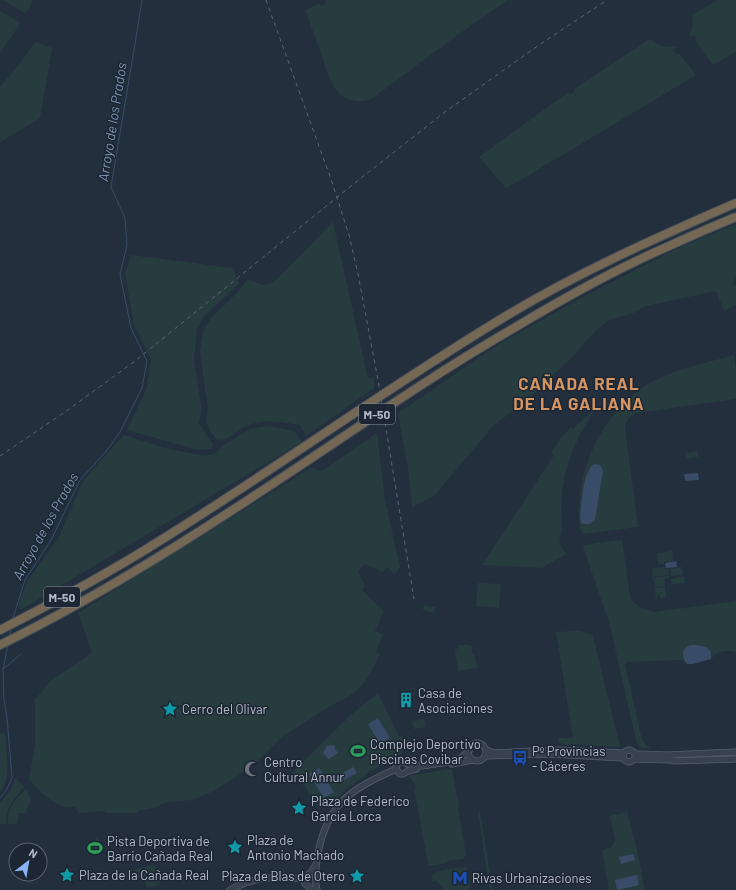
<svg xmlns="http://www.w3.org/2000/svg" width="736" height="890" viewBox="0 0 736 890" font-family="Barlow,sans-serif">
<rect width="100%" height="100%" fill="#242f3e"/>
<!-- green -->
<g fill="#263c3f">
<path d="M3 0H33L27 12 25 13Z"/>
<path d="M326 0H508L456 36 377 95C369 101 361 103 351 100 331 95 327 70 321 53 316 39 310 24 305 10L320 3 321 6 326 3 325 1Z"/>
<path d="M718 0H736V52L713 65 695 41 697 39 694 35 691 37 689 34 693 26 692 15Z"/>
<path d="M0 11 20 22V24L0 53Z"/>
<path d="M650 39C657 45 665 48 674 46L676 48 673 50 677 55 679 53 696 75 507 188 505 187 480 158V156L569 92 571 94 575 91 574 89Z"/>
<path d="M35 42 52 48 40 118 0 142V87L18 66Z"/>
<path d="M333 222 368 378H374V388L306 436 300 425C282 423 264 418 247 426 237 430 229 441 217 440L211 432 206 422 208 406 205 390 200 351 203 331 212 317 239 291 248 279 263 285 274 282Z"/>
<path d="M736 224V276L733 283 736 287V305L724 311 716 291 646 306 633 313 609 320 597 329 577 352 524 403 494 425 434 496 412 507 408 468 398 413 501 343 590 293 674 250Z"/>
<path d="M131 255 232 268 239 283 230 292 205 315 197 329 194 359 202 411 199 423 207 436 213 444 212 449 198 450 127 430 146 390 151 359 134 325 125 274Z"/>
<path d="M734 355 736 369V399L636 413C629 417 626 420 625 428L638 527 584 534 581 531C578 519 579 507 580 495 586 450 609 409 648 384 674 369 706 363 734 355Z"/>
<path d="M598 405C572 443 558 479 562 526 563 532 558 538 560 544 561 548 565 550 566 554L542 568 482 565 554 455 551 452 561 438 571 427 573 429Z"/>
<path d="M268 426 294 431 302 442 20 610 18 605 28 580 58 539 83 481 124 435 165 448 204 456 215 454 222 446 250 429Z"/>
<path d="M377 433 385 500 400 567 394 575 388 567 382 572 365 564 358 571 365 586 362 590 384 611 375 631 383 634 376 652 380 654C368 677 364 690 339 701L283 736 261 758 239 775 214 791 192 800 168 802 153 808 138 811V813H105V811L79 813 75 807C72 807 68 808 65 807 52 803 38 790 29 779L35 745V700L50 681 92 653 78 613 311 468 322 471Z"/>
<path d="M698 451V457L687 459 686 453Z"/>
<path d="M622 540 630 596 633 602 641 608 655 612 736 601V652C726 650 718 651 711 659 714 647 705 647 697 645L682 656 687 664 681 660 628 662 625 664 642 740 645 744 651 748H641L637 744 609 622 583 547 584 545Z"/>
<path d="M672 551 673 561 664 562V564H658L657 553Z"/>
<path d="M664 567 665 569H668L669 575 653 577 652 568Z"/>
<path d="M682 567 683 575 671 576 670 569Z"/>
<path d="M669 576V578L664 579 665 586 655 587 653 578Z"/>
<path d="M684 576 685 583 672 584 671 579Z"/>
<path d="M478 583 501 584 499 608 476 606Z"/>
<path d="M665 587 666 597 660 598V595H657V599L656 600 655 588Z"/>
<path d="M424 605 435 607 434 613 423 610Z"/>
<path d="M578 631 588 633 593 636 620 747 572 744 566 745 560 743 558 738H573L556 632Z"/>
<path d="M459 645H467L472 646V653L475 656 477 668 458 671 455 652Z"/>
<path d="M378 693 399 737 402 736 405 745 402 753 390 758 391 759 365 775 366 776C351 785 338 795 328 809L324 805 319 809 306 788 292 773 352 714Z"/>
<path d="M424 719 426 727 414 729 412 721Z"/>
<path d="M2 732 6 736C5 755 13 776 0 793V734Z"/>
<path d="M452 769 459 807 458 808 466 855 463 859 447 861 446 863 429 866 428 864 415 793 414 789 416 788 414 782 409 777 411 775Z"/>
<path d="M15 778 24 787C13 800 7 806 6 824H0V803L10 791Z"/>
<path d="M26 789 31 798 26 813H19L17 824H8C8 806 14 801 26 789Z"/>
<path d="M480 812 492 886 493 890H490L478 813Z"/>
<path d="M627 812 636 846 645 890H609L602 850 611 847 615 841 610 816Z"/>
<path d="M97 838 99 841 97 843 102 851 96 855 89 845Z"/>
<path d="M155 865 157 875 137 879 135 869Z"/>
<path d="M467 867 470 888H468V890H443L442 886 436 881 431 882 432 876C440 868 456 868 467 867Z"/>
<path d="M158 877 160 885 147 888 145 880Z"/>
</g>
<!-- water -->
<g fill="#394c67">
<path d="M594 464 600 465 603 470 595 520 590 524H584L581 523 580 517C582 502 582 474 594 464Z"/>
<path d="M698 473 699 480 685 481 684 474Z"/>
<path d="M676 561 677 567 666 568 665 563Z"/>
<path d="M690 645H696L707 647 711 652V659L693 664H687C681 657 681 649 690 645Z"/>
<path d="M378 718 390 738 380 744 368 724Z"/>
<path d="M333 745 335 746V749L338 753 329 759 323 753 327 746Z"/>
<path d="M353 767 357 773 344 780 341 774Z"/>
<path d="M319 768 334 792 324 798 309 774Z"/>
<path d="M633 854 635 860 621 864 619 857Z"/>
<path d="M637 875 639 885 617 890 615 880Z"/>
</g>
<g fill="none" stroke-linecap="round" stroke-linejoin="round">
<!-- stream -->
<g stroke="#394c67" stroke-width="1">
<path d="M13 618 25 580 51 540 80 480 108 449 120 432 142 388 147 361 131 328 120 274 127 245 125 218 111 187 135 44 142 0"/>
<path d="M9 636 11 629"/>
<path d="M3 669 21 654"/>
<path d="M0 798 7 789 12 778 7 717 4 700 3 669 8 645"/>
</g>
<!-- minor casing -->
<g stroke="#565f6c" stroke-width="7">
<g id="minor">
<circle cx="477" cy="752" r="9"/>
<path d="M486 750 494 753 557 750 623 753"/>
<path d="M635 754 668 755 736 752"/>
<path d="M485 756 550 754 623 758"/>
<path d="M634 759 671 760 674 761 736 759"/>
<path d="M634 759C630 764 624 762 623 756 624 749 631 748 635 754"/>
<path d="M452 764 473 760"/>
<path d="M396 769 397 764 401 761 412 766H422L449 762 461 758 469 751"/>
<path d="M396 769 400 774H403L408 771 416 769"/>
<path d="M304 879 312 871 316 864"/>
<path d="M304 879 305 884 313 890"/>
<path d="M230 890C254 876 278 876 304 879"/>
<path d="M317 890C314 879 316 865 318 853 328 802 352 789 396 769"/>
</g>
</g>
<!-- highway casing -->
<g stroke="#434c59" stroke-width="10">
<g id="highway">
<path d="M0 630C55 602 109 573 161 540 277 468 388 387 506 316 579 272 658 237 736 203"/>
<path d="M0 645C118 587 228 514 337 441 395 402 453 363 514 328 564 298 616 269 669 246 691 236 714 226 736 217"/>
</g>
</g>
<!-- minor -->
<use href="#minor" stroke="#38414e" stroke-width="5.5"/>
<!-- highway -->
<use href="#highway" stroke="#746855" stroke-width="8"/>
<!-- rail -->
<g stroke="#5a6575" stroke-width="1" stroke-dasharray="4 4" stroke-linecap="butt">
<path d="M266 0 332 182 349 235 358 274 378 380 414 599"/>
<path d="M0 456 65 412 135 361 356 182 445 112 539 45 607 0"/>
</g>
</g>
<!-- icons -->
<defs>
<g id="building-bare" transform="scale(1.2)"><path d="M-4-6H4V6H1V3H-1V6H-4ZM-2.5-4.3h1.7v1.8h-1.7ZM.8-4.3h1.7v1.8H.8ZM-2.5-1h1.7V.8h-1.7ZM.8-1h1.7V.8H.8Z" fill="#0f9aa8" stroke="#1d2633" stroke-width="2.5" paint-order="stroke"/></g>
<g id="sight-bare" transform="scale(1.2)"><path d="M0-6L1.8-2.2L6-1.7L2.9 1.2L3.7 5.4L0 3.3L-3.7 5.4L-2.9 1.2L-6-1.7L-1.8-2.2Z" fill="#0f9aa8" stroke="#1d2633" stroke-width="2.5" paint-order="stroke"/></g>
<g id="stadium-bare" transform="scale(1.2)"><path d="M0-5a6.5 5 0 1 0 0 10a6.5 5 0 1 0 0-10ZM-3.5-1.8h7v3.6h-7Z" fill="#2e9e5b" stroke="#1d2633" stroke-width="2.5" paint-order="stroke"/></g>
<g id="bus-bare" transform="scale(1.2)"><path d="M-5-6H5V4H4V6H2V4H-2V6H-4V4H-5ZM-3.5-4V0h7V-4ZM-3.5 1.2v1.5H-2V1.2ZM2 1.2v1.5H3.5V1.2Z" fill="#1a4fb4" stroke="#1d2633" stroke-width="2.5" paint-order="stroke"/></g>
<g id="mosque-bare" transform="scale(1.2)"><path d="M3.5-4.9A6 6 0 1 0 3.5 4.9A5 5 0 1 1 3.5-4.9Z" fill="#6b7280" stroke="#1d2633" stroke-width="2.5" paint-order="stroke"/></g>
<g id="metro-bare" transform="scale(1.2)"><path d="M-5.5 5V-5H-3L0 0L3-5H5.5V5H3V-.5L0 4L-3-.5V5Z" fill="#1a4fb4" stroke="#1d2633" stroke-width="2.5" paint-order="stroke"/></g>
</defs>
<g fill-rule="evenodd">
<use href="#building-bare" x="406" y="700"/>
<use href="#sight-bare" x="170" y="709"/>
<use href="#stadium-bare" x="358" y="751"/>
<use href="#bus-bare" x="520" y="758"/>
<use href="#mosque-bare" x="252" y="769"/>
<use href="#sight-bare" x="299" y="808"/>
<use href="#sight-bare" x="235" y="847"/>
<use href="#stadium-bare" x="95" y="848"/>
<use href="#sight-bare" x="67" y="875"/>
<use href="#sight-bare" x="357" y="876"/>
<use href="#metro-bare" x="460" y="878"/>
</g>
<g text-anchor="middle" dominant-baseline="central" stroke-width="3" stroke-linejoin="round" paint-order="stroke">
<!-- shield labels -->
<g fill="#1d2633" stroke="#878f9c" stroke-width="1">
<rect x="359" y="404" width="36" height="20" rx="3"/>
<rect x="44" y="587" width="36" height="20" rx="3"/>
</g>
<g font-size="12" font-weight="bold" fill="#b4bcc9">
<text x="377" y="414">M-50</text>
<text x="62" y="597">M-50</text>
</g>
<!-- poi labels -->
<g font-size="13" fill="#b4bcc9" stroke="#1d2633" text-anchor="start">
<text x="418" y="693">Casa de<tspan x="418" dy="15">Asociaciones</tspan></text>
<text x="182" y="709">Cerro del Olivar</text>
<text x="370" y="744">Complejo Deportivo<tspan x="370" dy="15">Piscinas Covibar</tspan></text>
<text x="532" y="751">Pº Provincias<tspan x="532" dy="15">- Cáceres</tspan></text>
<text x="264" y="762">Centro<tspan x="264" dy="15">Cultural Annur</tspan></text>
<text x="311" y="801">Plaza de Federico<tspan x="311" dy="15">García Lorca</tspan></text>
<text x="247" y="840">Plaza de<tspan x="247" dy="15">Antonio Machado</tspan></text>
<text x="107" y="841">Pista Deportiva de<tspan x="107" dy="15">Barrio Cañada Real</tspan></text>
<text x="79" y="875">Plaza de la Cañada Real</text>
<text x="345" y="876" text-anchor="end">Plaza de Blas de Otero</text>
<text x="472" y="878">Rivas Urbanizaciones</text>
</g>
<!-- water labels -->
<g font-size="14" font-style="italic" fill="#7c92b1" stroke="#1d2633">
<text transform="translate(112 122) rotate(-81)">Arroyo de los Prados</text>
<text transform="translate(45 526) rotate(-61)">Arroyo de los Prados</text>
</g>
<!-- district labels -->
<g font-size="17" font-weight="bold" letter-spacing="1" fill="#d59563" stroke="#1d2633">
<text x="579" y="383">CAÑADA REAL<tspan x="579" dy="20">DE LA GALIANA</tspan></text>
</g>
</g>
<!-- north arrow -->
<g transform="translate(28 862) rotate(31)"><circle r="19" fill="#1d2633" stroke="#59626f"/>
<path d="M0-3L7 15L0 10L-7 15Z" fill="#8ab4f8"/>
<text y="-6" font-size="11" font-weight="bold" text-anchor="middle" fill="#b4bcc9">N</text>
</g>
</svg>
